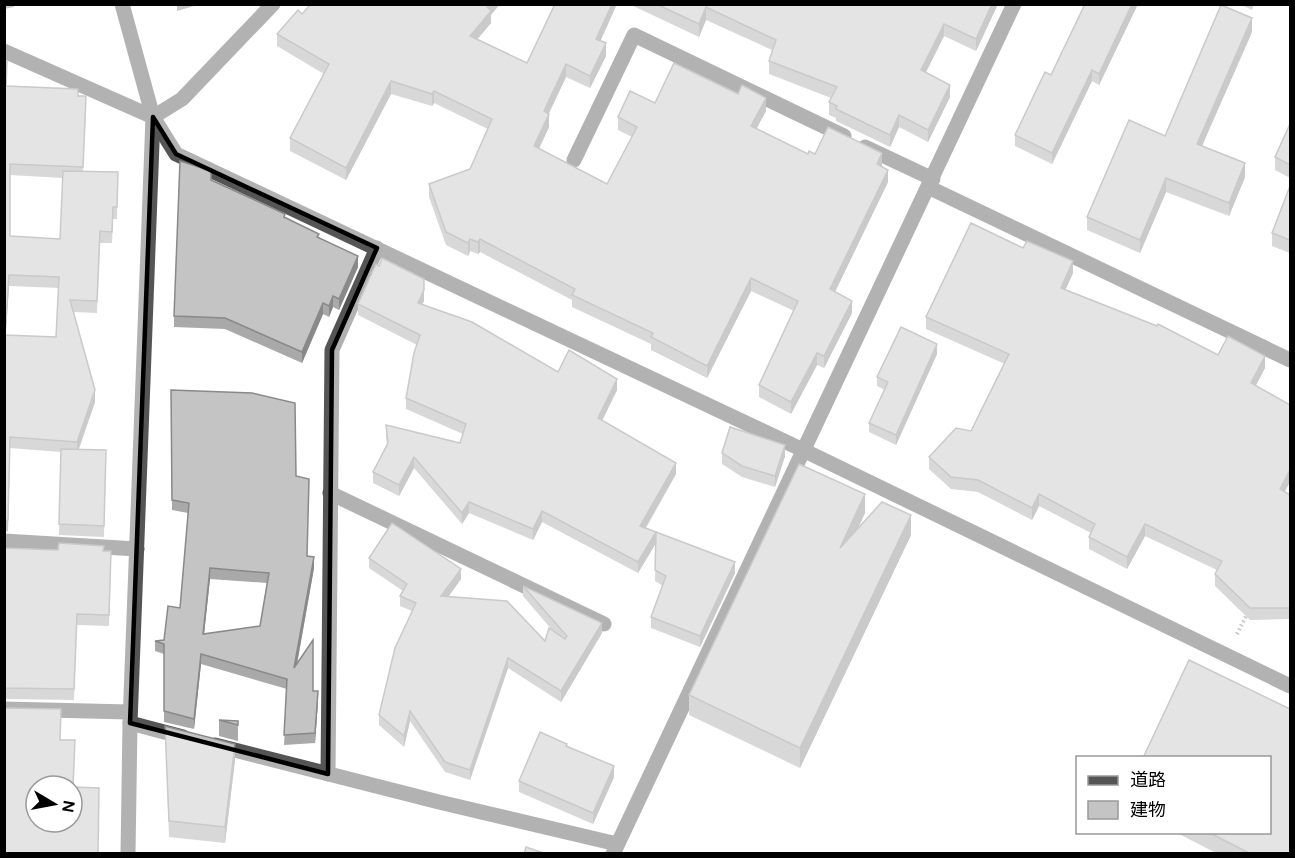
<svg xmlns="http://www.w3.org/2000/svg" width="1295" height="858" viewBox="0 0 1295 858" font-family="'DM Sans','Noto Sans JP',sans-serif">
<rect width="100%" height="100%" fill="#fff"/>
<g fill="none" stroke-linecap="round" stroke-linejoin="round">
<!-- path -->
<path stroke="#777" stroke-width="4" stroke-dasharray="1.5 3" stroke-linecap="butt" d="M1237 634 1247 614"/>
<!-- minor -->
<g stroke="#555" stroke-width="15">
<path d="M122 4 153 117 176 154 803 450 1290 686"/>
<path d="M4 51 153 117"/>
<path d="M153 117 182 99 273 4"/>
<path d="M865 147 933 179"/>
<path d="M574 160 634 35 844 136"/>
<path d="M928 187 1290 360"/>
<path d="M330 493 604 624"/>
<path d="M4 541 137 549"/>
<path d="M4 709 130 712"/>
<path d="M130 723 183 737"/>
<path d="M215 745 439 802 617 844"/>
<path d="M328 774 332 350 377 248"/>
<path d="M128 854 130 723 153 117"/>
<path d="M613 854 1014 4"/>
</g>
</g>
<!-- wall -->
<g fill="#a9a9a9" fill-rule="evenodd">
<path d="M629 4H998L976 51 944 36 926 72 950 97 928 142 899 127 890 147 836 121V118L829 115V102L831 98 769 74V61L772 50 706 20 699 37Z"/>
<path d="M1085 4H1138L1099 85 1092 81 1052 164 1015 146V135L1051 75Z"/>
<path d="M1240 4H1254L1252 10Z"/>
<path d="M302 14 491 15V23L477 39 527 63 601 41 606 56 590 88 566 77 548 114 549 127 539 149 607 184 632 137 618 130V117L655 103 766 111 756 129 808 154H815L882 165 881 166 888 182 835 292 852 313 824 368 817 365 791 414 759 397V385L794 311 751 291 707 378 651 350V344L572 307V300L480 252 478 254 470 251 468 256 446 245 429 197V184L470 169 488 129 434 103 432 106 391 94 346 180 290 151V138L324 74 277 46V34Z"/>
<path d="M1252 32 1202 146 1245 177 1229 216 1166 192 1140 253 1087 230V217L1165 136Z"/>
<path d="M6 86 78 96 86 108 83 171 118 172 117 219H113L112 243H100L97 313 74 312 95 402 79 449 106 450 104 537 59 535 61 452 10 448 8 531 4 532ZM10 175 63 178 60 239 10 236ZM9 286 59 288 56 337 5 335Z"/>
<path d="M1290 124V178L1275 170V157Z"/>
<path d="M211 180 285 217 319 237 358 267 339 310 333 307 329 317 323 314 302 363 225 329 174 327V316Z"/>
<path d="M1290 186V253L1272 246V233Z"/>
<path d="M1023 248 1073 273 1065 290 1218 355 1265 368 1255 386 1285 492 1290 495V619L1250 620 1215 586V574L1217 570 1145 536 1127 569 1089 549V537L1091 533 1039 506 1032 520 978 492 951 489 929 469V457L971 431 1005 364 926 329V317Z"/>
<path d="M424 301 422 304 558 372 617 390 602 421 676 474 646 528 735 573 700 647 651 628V617L663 586 655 581 656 543 638 573 542 522 533 540 469 513 462 524 414 468 399 496 373 483V472L387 446 386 436V425L460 443 463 434 406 409V398L417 345 358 315V304Z"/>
<path d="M937 354 896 445 869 432V423L885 390 877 386V377Z"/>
<path d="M171 390 296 476 307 556 314 568 297 665 318 701 315 743 284 745 287 689 201 664 194 729 164 722V654L155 651V641L164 640 180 608 188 513 172 510ZM210 579 267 583 260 626 204 634Z"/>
<path d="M722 453 785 456 775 487 742 477 722 464Z"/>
<path d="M865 513 858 528 911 535 800 768 689 715V695Z"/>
<path d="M4 548 103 551 111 562 109 626 77 625 74 700 4 699Z"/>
<path d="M369 558 461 579 448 597 545 641 553 631 523 596V586L602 633 561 702 508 668 470 780 445 772 410 721 404 747 379 725V715L412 611 400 606V596L403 591 369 568Z"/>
<path d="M219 720 238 721V741L219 736Z"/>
<path d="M165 726 235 760 225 843 169 837Z"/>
<path d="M567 747 614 777 593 824 519 792V781Z"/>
<path d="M1175 832H1269L1290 854H1218Z"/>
</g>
<!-- shaded-wall -->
<g fill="#898989">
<path d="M4 4H14V7L4 9Z"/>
<path d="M177 4H201L177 11Z"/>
<path d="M489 4H500L491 15V23L470 48V36Z"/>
<path d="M612 4H617L596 51V39Z"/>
<path d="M992 4H998L976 51V39Z"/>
<path d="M1132 4H1138L1099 85V74Z"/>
<path d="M706 7V20L699 37V24Z"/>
<path d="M1252 18V32L1197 157V144Z"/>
<path d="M944 24V36L921 82V70Z"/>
<path d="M606 43V56L590 88V76Z"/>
<path d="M566 64V77L544 124V111Z"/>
<path d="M1092 70V81L1052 164V153Z"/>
<path d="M391 81V94L346 180V168Z"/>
<path d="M950 85V97L928 142V130Z"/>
<path d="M434 91V103L432 106V94Z"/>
<path d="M766 98V111L751 139V126Z"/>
<path d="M549 114V127L534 159V146Z"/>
<path d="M899 115V127L890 147V135Z"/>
<path d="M882 153V165L877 177V164Z"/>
<path d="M1245 163V177L1229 216V203Z"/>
<path d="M888 170V182L830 302V289Z"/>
<path d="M1166 178V192L1140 253V240Z"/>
<path d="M470 239V251L468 256V243Z"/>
<path d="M480 239V252L478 254V242Z"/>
<path d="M358 256V267L339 310V299Z"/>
<path d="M1073 261V273L1061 300V288Z"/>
<path d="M9 275V286L5 346V335Z"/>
<path d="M751 278V291L707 378V366Z"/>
<path d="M424 290V301L418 314V303Z"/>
<path d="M333 296V307L329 317V306Z"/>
<path d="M852 301V313L824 368V356Z"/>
<path d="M323 303V314L302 363V352Z"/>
<path d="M937 344V354L896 445V435Z"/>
<path d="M817 353V365L791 414V402Z"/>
<path d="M1265 356V368L1251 395V383Z"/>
<path d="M617 379V390L598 429V418Z"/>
<path d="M95 390V402L77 453V442Z"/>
<path d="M785 445V456L775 487V476Z"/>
<path d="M10 448 8 531 4 532V521Z"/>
<path d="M414 457V468L399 496V485Z"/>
<path d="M676 463V474L640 537V526Z"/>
<path d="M1290 470V482L1280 501V489Z"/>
<path d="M865 494V513L840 567V548Z"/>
<path d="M1039 494V506L1032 520V508Z"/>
<path d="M469 502V513L462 524V513Z"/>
<path d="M542 511V522L533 540V529Z"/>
<path d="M911 515V535L800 768V748Z"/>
<path d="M1145 524V536L1127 569V557Z"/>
<path d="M656 532V543L638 573V562Z"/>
<path d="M314 557V568L294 679V668Z"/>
<path d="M735 562V573L700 647V636Z"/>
<path d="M210 568V579L203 644V634Z"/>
<path d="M461 569V579L441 607V596Z"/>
<path d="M602 623V633L561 702V691Z"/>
<path d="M201 654V664L194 729V719Z"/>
<path d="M508 658V668L470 780V770Z"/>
<path d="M318 691V701L315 743V733Z"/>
<path d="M410 711V721L404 747V736Z"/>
<path d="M235 744V760L225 843V827Z"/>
<path d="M614 766V777L593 824V813Z"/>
</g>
<!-- building -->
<g fill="#c4c4c4" stroke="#898989" stroke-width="1.5" fill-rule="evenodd">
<path d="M311 4H489L487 7 491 11 470 36 527 63 555 4H612L596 39 606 43 590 76 566 64 544 111 549 114 534 146 607 184 637 127 618 117 630 91 655 103 674 63 738 94 742 85 766 98 751 126 808 154 809 151 815 154 828 127 882 153 877 164 888 170 830 289 852 301 824 356 817 353 791 402 759 385 798 301 751 278 707 366 651 337 653 333 572 295 575 289 480 239 478 242 470 239 468 243 446 232 429 184 470 169 492 119 434 91 432 94 391 81 346 168 290 138 329 64 277 34 298 10 302 14Z"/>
<path d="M656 4H992L976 39 944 24 921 70 950 85 928 130 899 115 890 135 836 109 837 106 829 102 837 87 769 61 776 40 706 7 699 24Z"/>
<path d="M1085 4H1132L1099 74 1092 70 1052 153 1015 135 1045 72 1051 75Z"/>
<path d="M1221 5 1252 18 1197 144 1245 163 1229 203 1166 178 1140 240 1087 217 1129 120 1165 136Z"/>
<path d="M4 61H7L6 86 78 89V96H86L83 167 10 164V236L60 239 63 171 118 172 117 207H113L112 232 100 231 97 301 70 300 95 390 77 442 10 437 8 520 4 521ZM9 275 59 277 56 337 5 335Z"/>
<path d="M1290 124V165L1275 157Z"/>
<path d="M180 161 211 171V180L285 214 284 217 319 234 317 237 358 256 339 299 333 296 329 306 323 303 302 352 225 318 174 316Z"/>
<path d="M1290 186V240L1272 233Z"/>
<path d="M971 223 1023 248 1027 241 1073 261 1061 288 1157 326 1158 324 1218 355 1228 336 1265 356 1251 383 1290 405V470L1280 489 1290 495V608H1250L1215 574 1222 561 1145 524 1127 557 1089 537 1095 524 1039 494 1032 508 978 480 951 477 929 457 956 428 971 431 1009 354 926 317Z"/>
<path d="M382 258 424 279V290L418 303 472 322 558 372 569 350 617 379 598 418 676 463 640 526 656 532 638 562 542 511 533 529 469 502 462 513 414 457 399 485 373 472 388 443 386 425 460 443 466 424 406 398 414 353 420 335 358 304 376 264 379 266Z"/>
<path d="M901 327 937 344 896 435 869 423 888 382 877 377Z"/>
<path d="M171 390 252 393 295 403 296 476 309 479 307 556 314 557 294 668 313 640V691H318L315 733 284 735 287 679 201 654 194 719 164 711V644L155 641 164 640 168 606 180 608 189 503 172 500ZM210 568 269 573 260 626 203 634Z"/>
<path d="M730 427 785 445 775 476 742 466 722 453Z"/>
<path d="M61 449 106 450 104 526 59 524Z"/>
<path d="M799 464 865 494 840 548 882 502 911 515 800 748 689 695Z"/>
<path d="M392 523 461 569 441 596 507 601 545 641 549 628 565 639 567 636 523 586 602 623 561 691 508 658 470 770 445 762 410 711 404 736 379 715 395 648 416 603 400 596 407 584 369 558Z"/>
<path d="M656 532 735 562 700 636 651 617 666 576 655 570Z"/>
<path d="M59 543 104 546 103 551H111L109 615 77 614 74 689 4 688V548L58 550Z"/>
<path d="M1189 660 1290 709V854H1251L1208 832H1269V758H1143Z"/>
<path d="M4 708 61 709 60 740H75L73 787 99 788 98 854H4ZM36 786H72V822H36Z"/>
<path d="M219 720 238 721V725Z"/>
<path d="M165 726 235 744 225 827 169 821Z"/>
<path d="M540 732 567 744 566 746 614 766 593 813 519 781Z"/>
<path d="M526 847 546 854H524Z"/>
</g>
<!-- marked area -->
<path d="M0 0H1295V858H0ZM153 117 176 154 377 248 332 350 328 774 130 723Z" fill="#fff" fill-opacity=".55" fill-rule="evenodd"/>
<path fill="none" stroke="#000" stroke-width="4.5" stroke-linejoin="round" d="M153 117 176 154 377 248 332 350 328 774 130 723Z"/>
<!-- border -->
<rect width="1295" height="858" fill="none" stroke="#000000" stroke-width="12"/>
<!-- legend -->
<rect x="1076" y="756" width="195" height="78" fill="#ffffff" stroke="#999999" stroke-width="1.5"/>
<rect x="1088" y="776" width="30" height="9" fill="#555555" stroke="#999999" stroke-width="1.5"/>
<text x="1130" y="786" font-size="18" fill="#000000">道路</text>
<rect x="1088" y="801" width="30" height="18" fill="#c4c4c4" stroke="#999999" stroke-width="1.5"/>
<text x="1130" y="816" font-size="18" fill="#000000">建物</text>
<!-- north arrow -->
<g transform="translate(54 804) rotate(100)"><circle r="28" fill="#ffffff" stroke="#999999" stroke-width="1.5"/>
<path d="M0-4.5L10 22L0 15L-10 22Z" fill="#000000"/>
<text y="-9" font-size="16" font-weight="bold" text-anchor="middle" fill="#000000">N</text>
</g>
</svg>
